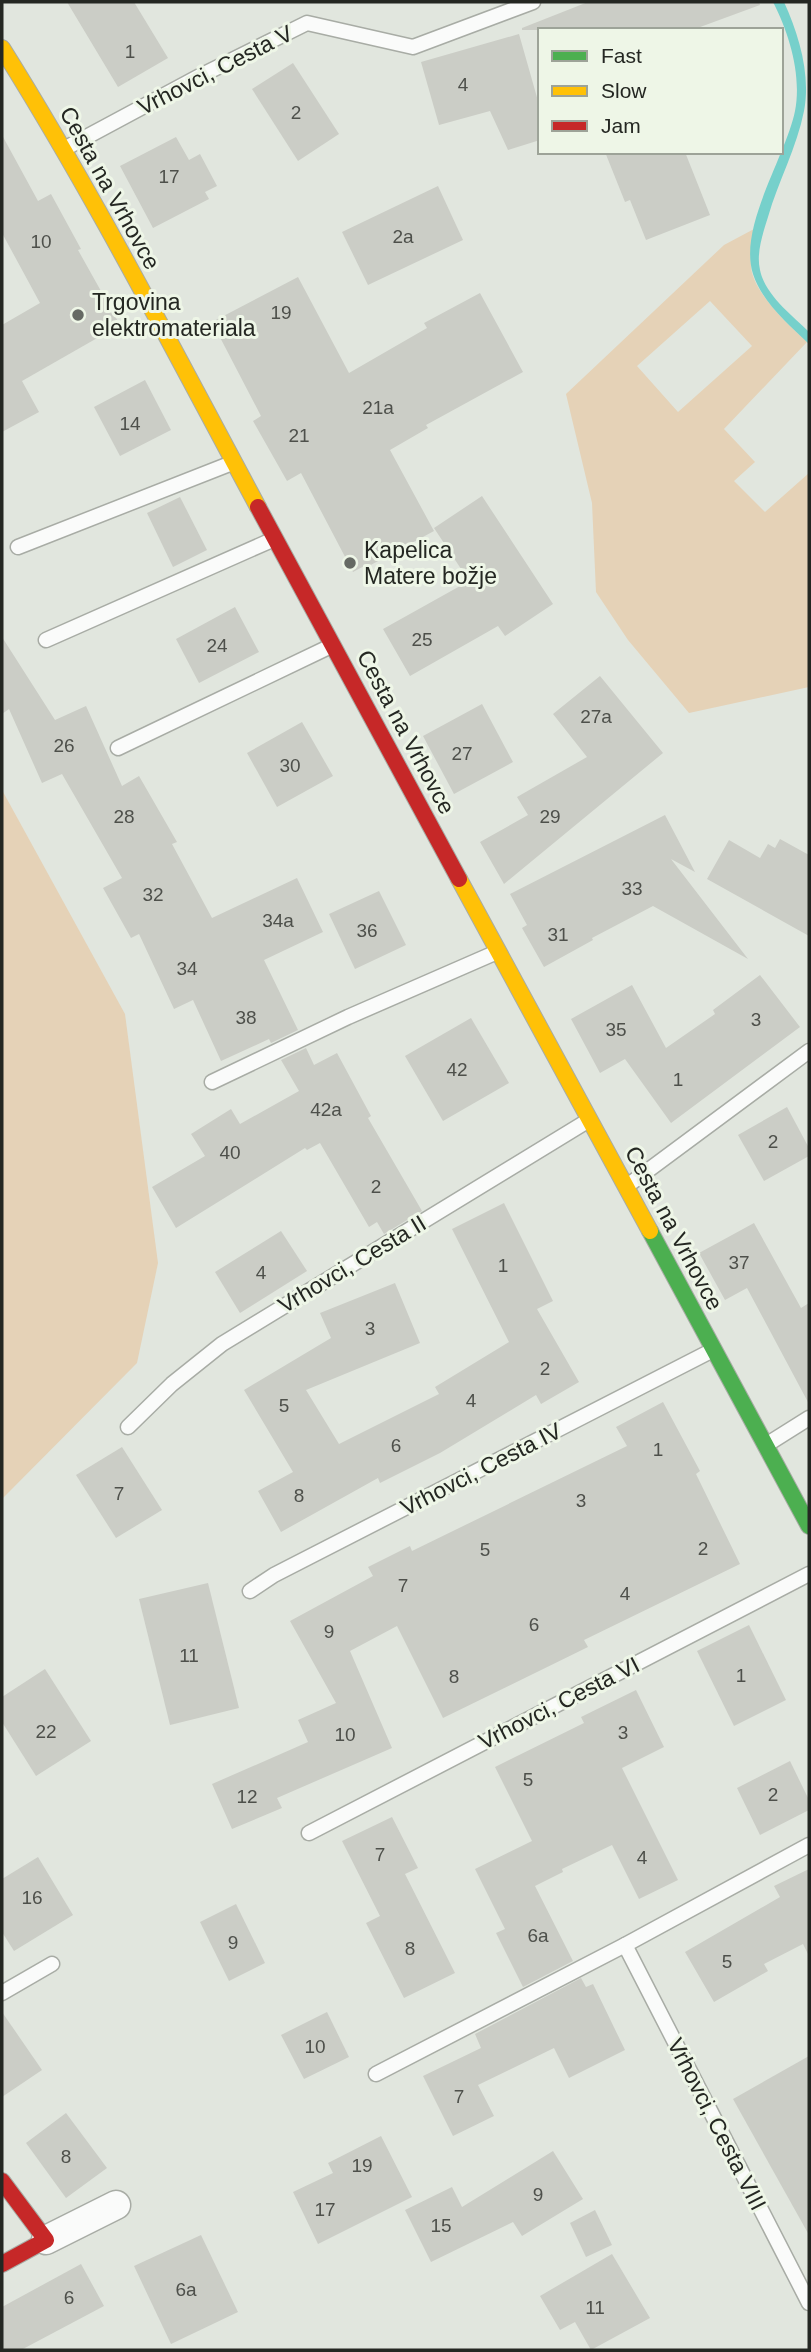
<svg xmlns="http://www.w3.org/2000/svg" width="811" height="2352" viewBox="0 0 811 2352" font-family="Arial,sans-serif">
<rect width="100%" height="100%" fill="#e1e6de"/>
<!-- green -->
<g fill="#e5d2b7" fill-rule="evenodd">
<path d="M754 229C752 243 749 259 752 273 759 298 789 325 807 342L724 429 755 462 734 481 765 512 809 473V687L689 713 628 640 596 592 592 503 566 394 724 245ZM710 301 752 346 678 412 637 366Z"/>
<path d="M2 790 125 1014 158 1263 137 1363 2 1499Z"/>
</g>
<!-- water -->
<path fill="#76d0cb" d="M773 2H784C799 35 811 75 804 111 797 147 778 182 768 217 763 233 756 253 760 270 765 295 792 315 809 332V344C788 324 762 302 753 274 738 227 786 156 795 111 802 75 789 33 773 2Z"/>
<!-- building -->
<g fill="#cbcdc6">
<path d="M67 2H134L168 58 118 87Z"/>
<path d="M588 2H759L760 5 692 30H522V28Z"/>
<path d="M519 34 540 108V140L508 150 490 111 439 125 421 62Z"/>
<path d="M293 63 339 134 298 161 252 89Z"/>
<path d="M2 135 38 201 51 194 81 249 78 250 120 325 22 381 39 412 2 432V325L40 303 2 233Z"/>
<path d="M176 137 189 160 200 154 217 186 205 192 209 199 153 228 120 166Z"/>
<path d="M605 152H685L710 215 646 240 630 200 625 202Z"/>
<path d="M438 186 463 240 368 285 342 232Z"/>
<path d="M298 277 349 373 427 328 424 323 480 293 523 372 426 425 428 428 390 450 434 531 367 567 366 565 353 572 301 473 287 481 253 421 261 416 212 322Z"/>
<path d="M145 380 171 430 120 456 94 407Z"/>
<path d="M482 496 553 604 505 636 498 626 410 676 383 629 469 581 434 528Z"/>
<path d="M180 497 207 550 173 567 147 513Z"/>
<path d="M235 607 259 652 199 683 176 639Z"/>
<path d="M2 637 55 720 86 706 122 786 139 776 177 842 172 844 212 918 297 878 323 932 264 960 298 1030 271 1043 269 1039 221 1061 193 1000 174 1009 139 934 131 938 103 888 122 878 62 774 42 783 9 709 2 714Z"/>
<path d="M600 676 663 753 504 884 480 842 528 815 517 797 587 757 553 714Z"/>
<path d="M482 704 513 762 454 794 423 736Z"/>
<path d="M302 722 333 776 277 807 247 753Z"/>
<path d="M665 815 695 872 671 859 748 959 653 906 592 938 593 940 544 967 522 928 527 925 510 894Z"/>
<path d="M780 839 809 855V936L707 879 729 840 760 858 768 844 775 848Z"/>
<path d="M379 891 406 945 355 969 329 914Z"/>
<path d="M760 975 800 1027 671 1123 625 1059 600 1073 571 1019 632 985 666 1048 715 1014 713 1010Z"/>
<path d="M471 1018 509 1083 443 1121 405 1056Z"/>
<path d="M306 1048 314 1065 337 1053 371 1116 368 1118 422 1211 384 1234 377 1222 369 1227 320 1143 307 1150 305 1148 176 1228 152 1187 205 1156 191 1134 231 1109 240 1124 299 1091 281 1060Z"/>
<path d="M787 1107 809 1148V1156L764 1181 738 1135Z"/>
<path d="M504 1203 553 1301 537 1309 579 1382 541 1404 536 1395 440 1453 380 1483 378 1478 281 1532 258 1491 293 1472 244 1390 331 1338 320 1313 395 1283 420 1343 306 1390 339 1444 439 1394 435 1387 509 1342 452 1229Z"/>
<path d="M754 1223 801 1308 809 1303V1404L747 1288 725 1300 699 1253Z"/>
<path d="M281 1231 307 1271 240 1313 215 1272Z"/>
<path d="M663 1402 700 1471 696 1474 740 1564 584 1640 588 1647 443 1718 397 1626 350 1651 392 1748 277 1798 282 1808 232 1829 212 1784 308 1742 298 1720 336 1703 290 1621 373 1576 368 1567 410 1546 412 1551 627 1446 616 1427Z"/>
<path d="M122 1447 162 1510 116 1538 76 1475Z"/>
<path d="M208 1583 239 1708 170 1725 139 1599Z"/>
<path d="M749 1625 786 1700 734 1726 697 1651Z"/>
<path d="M45 1669 91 1741 36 1776 2 1722V1697Z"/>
<path d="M636 1690 664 1747 622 1768 678 1880 639 1899 612 1845 562 1869 563 1872 535 1886 573 1961 523 1987 496 1933 505 1929 475 1869 532 1841 495 1767 584 1723 581 1717Z"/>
<path d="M790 1761 809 1800V1810L760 1835 737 1788Z"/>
<path d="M392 1817 418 1868 405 1874 455 1973 404 1998 366 1923 380 1916 342 1841Z"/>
<path d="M38 1857 73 1915 14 1951 2 1932V1879Z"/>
<path d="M809 1869V1956L803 1944 764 1964 768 1971 714 2002 685 1952 780 1897 774 1886Z"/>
<path d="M236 1904 265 1963 229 1981 200 1922Z"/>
<path d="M581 1978 586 1987 593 1984 625 2050 569 2078 554 2048 478 2085 494 2116 453 2136 423 2076 481 2048 475 2034Z"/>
<path d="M2 2012 42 2070 2 2097Z"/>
<path d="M327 2012 349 2057 304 2079 281 2035Z"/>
<path d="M809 2056V2235L733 2099Z"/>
<path d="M66 2113 107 2168 66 2198 26 2143Z"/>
<path d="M381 2136 412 2197 318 2244 293 2192 333 2173 328 2163Z"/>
<path d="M553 2151 583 2199 522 2236 513 2222 431 2262 405 2210 452 2187 462 2207Z"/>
<path d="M595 2210 612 2245 586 2257 570 2223Z"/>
<path d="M201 2235 238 2312 171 2344 134 2266Z"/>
<path d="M612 2254 650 2318 591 2350 575 2322 560 2330 540 2296Z"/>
<path d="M81 2264 104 2306 21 2350H2V2307Z"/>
</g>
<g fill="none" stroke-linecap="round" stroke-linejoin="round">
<!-- lane casing -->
<g stroke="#a8aca5" stroke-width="17">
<g id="lane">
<path d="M64 149 200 76 307 23 413 47 533 2"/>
<path d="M18 547 232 463"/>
<path d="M46 640 272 540"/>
<path d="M118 748 331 646"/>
<path d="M212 1082 348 1017 497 952"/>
<path d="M627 1186 809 1051"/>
<path d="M128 1427 172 1384 222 1344 589 1120"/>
<path d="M766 1445 809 1418"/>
<path d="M250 1591 274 1575 711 1351"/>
<path d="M309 1833 809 1574"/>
<path d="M625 1945 809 2303"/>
<path d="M2 1993 52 1964"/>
<path d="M376 2074 625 1945 809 1845"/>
</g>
</g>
<!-- street casing -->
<g stroke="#a8aca5" stroke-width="31">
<path id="street" d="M46 2240 116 2205"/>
</g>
<!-- fast casing -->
<g stroke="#a8aca5" stroke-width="18">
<path id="fast" d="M650 1231 809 1526"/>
</g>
<!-- slow casing -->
<g stroke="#a8aca5" stroke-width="18">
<g id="slow">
<path d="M2 48C95 196 175 353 258 507"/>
<path d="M459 879 650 1231"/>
</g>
</g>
<!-- jam casing -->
<g stroke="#a8aca5" stroke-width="18">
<g id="jam">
<path d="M258 507 459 879"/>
<path d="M2 2181 46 2240 2 2264"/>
</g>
</g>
<!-- lane -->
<use href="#lane" stroke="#fafbfa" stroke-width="14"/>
<!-- street -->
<use href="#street" stroke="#fafbfa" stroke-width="28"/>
<!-- fast -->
<use href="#fast" stroke="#4caf50" stroke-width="16"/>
<!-- slow -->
<use href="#slow" stroke="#ffc107" stroke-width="16"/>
<!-- jam -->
<use href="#jam" stroke="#c62828" stroke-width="16"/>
</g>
<!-- markers -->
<g fill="#666a64" stroke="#eef6e7" stroke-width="2.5">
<circle cx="78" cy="315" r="7"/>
<circle cx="350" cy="563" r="7"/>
</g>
<g text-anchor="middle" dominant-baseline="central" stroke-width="6" stroke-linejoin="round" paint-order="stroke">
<!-- number labels -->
<g font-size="19" fill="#4e504b">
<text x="130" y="51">1</text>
<text x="463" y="84">4</text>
<text x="296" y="112">2</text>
<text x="169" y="176">17</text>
<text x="403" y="236">2a</text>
<text x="41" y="241">10</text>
<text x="281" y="312">19</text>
<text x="378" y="407">21a</text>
<text x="130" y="423">14</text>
<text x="299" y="435">21</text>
<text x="422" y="639">25</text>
<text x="217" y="645">24</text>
<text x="596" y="716">27a</text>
<text x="64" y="745">26</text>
<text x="462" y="753">27</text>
<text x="290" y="765">30</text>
<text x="124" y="816">28</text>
<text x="550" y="816">29</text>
<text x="632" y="888">33</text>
<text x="153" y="894">32</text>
<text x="278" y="920">34a</text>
<text x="367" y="930">36</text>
<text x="558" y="934">31</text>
<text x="187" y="968">34</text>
<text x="246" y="1017">38</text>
<text x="756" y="1019">3</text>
<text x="616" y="1029">35</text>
<text x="457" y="1069">42</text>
<text x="678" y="1079">1</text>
<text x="326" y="1109">42a</text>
<text x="773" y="1141">2</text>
<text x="230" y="1152">40</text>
<text x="376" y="1186">2</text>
<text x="739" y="1262">37</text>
<text x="503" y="1265">1</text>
<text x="261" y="1272">4</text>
<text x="370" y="1328">3</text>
<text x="545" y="1368">2</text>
<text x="471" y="1400">4</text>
<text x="284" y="1405">5</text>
<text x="396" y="1445">6</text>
<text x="658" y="1449">1</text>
<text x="119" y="1493">7</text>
<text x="299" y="1495">8</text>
<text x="581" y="1500">3</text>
<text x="703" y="1548">2</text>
<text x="485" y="1549">5</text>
<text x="403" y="1585">7</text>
<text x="625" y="1593">4</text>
<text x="534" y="1624">6</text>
<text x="329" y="1631">9</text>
<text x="189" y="1655">11</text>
<text x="741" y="1675">1</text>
<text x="454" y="1676">8</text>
<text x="46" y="1731">22</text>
<text x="623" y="1732">3</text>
<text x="345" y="1734">10</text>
<text x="528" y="1779">5</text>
<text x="773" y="1794">2</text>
<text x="247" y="1796">12</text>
<text x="380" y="1854">7</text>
<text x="642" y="1857">4</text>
<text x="32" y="1897">16</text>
<text x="538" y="1935">6a</text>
<text x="233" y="1942">9</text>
<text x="410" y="1948">8</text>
<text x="727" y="1961">5</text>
<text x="315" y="2046">10</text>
<text x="459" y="2096">7</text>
<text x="66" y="2156">8</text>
<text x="362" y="2165">19</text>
<text x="538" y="2194">9</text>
<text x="325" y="2209">17</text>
<text x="441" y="2225">15</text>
<text x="186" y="2289">6a</text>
<text x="69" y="2297">6</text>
<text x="595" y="2307">11</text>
</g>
<!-- street labels -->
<g font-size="23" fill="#242722" stroke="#eef6e7">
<text transform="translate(215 70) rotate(-27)">Vrhovci, Cesta V</text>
<text transform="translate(110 188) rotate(61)">Cesta na Vrhovce</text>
<text transform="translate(406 732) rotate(62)">Cesta na Vrhovce</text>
<text transform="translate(674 1228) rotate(62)">Cesta na Vrhovce</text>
<text transform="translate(352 1264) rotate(-31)">Vrhovci, Cesta II</text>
<text transform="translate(481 1469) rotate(-27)">Vrhovci, Cesta IV</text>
<text transform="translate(559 1703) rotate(-27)">Vrhovci, Cesta VI</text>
<text transform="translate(717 2124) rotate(63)">Vrhovci, Cesta VIII</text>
</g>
<!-- poi labels -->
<g font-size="23" fill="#242722" stroke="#eef6e7" text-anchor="start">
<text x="92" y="302">Trgovina<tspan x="92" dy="26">elektromateriala</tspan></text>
<text x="364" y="550">Kapelica<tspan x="364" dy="26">Matere božje</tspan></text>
</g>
</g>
<!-- border -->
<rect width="811" height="2352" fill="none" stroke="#242722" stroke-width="7"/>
<!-- legend -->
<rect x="538" y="28" width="245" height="126" fill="#eef6e7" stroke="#9da398" stroke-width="2"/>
<rect x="552" y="51" width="35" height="10" fill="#4caf50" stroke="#9da398" stroke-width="2"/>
<text x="601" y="63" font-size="21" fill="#242722">Fast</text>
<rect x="552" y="86" width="35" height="10" fill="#ffc107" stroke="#9da398" stroke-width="2"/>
<text x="601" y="98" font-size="21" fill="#242722">Slow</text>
<rect x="552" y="121" width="35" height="10" fill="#c62828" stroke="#9da398" stroke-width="2"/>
<text x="601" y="133" font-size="21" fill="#242722">Jam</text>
</svg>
